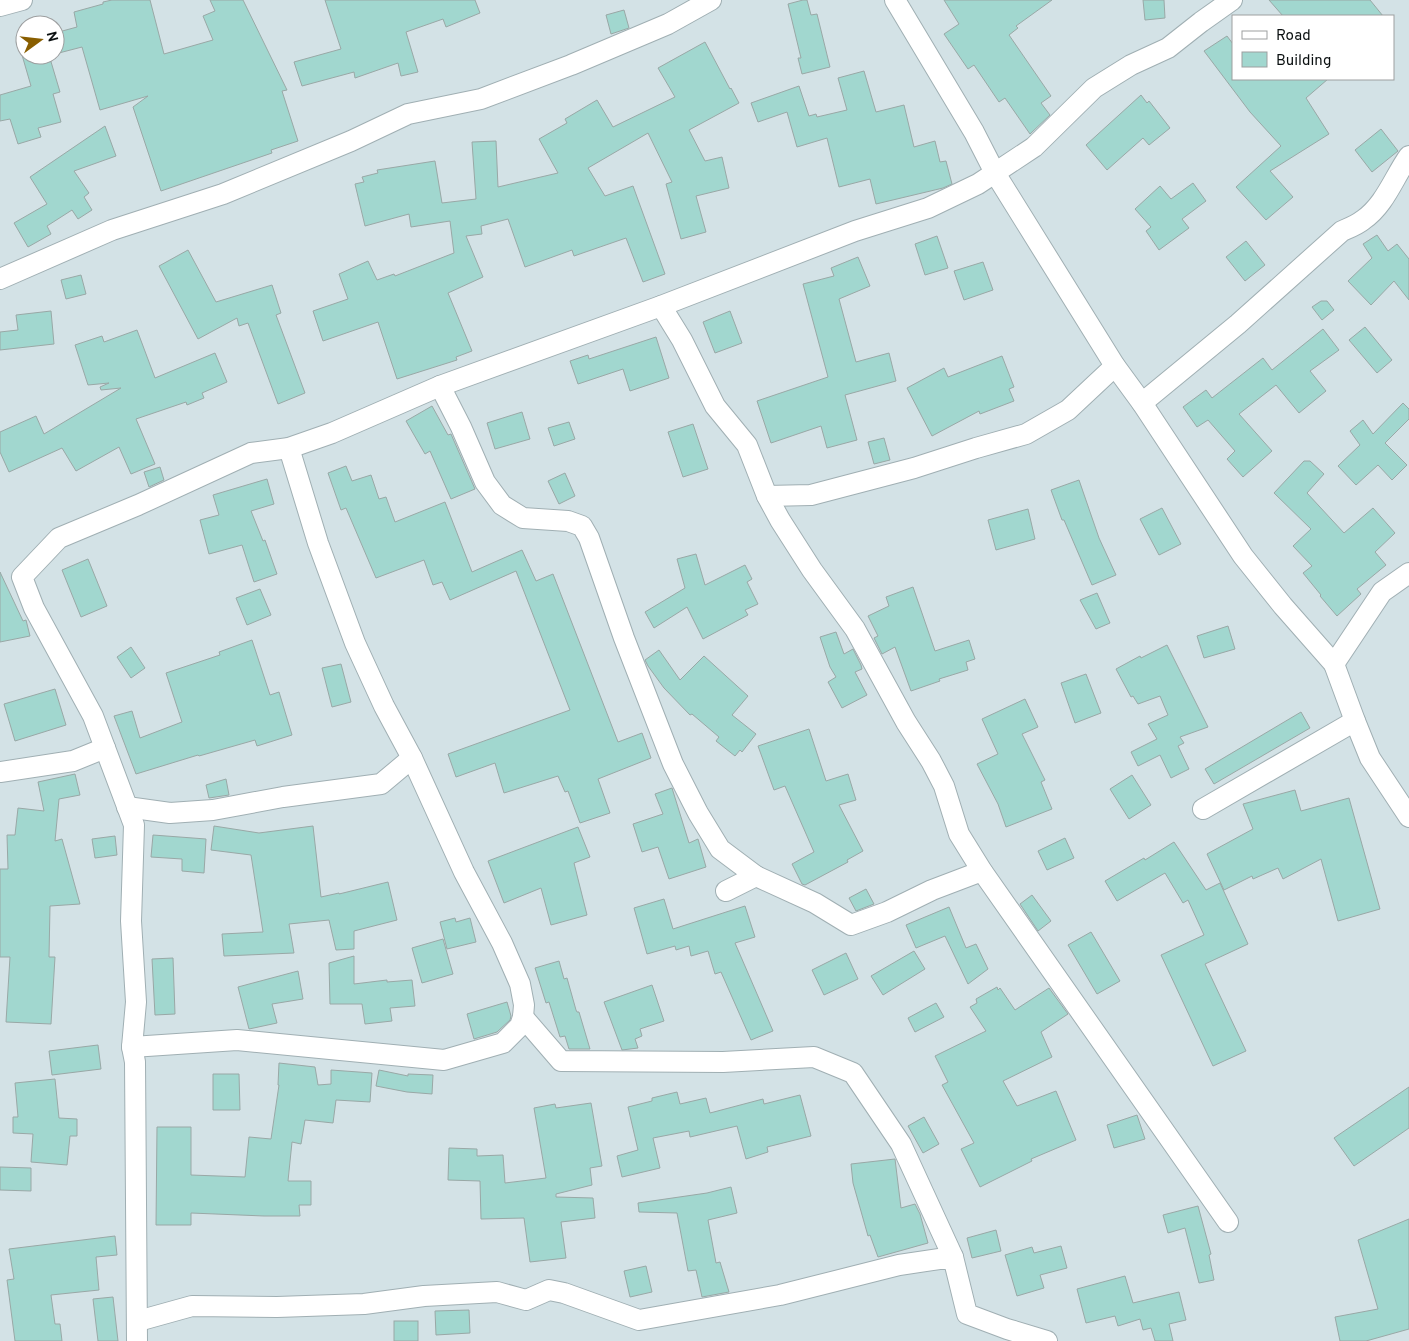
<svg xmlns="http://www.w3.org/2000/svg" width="1409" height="1341" viewBox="0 0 1409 1341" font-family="Overpass,sans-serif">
<rect width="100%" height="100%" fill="#d3e2e6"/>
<!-- building -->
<g fill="#a1d7cf" stroke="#99a8a6">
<path d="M112 0H150L164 54 213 40 203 16 215 11 210 0H243L287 90 282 91 298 141 271 150 272 153 161 191 133 107 148 96 100 110 82 47 55 54V33L77 27 74 12 103 4V2Z"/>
<path d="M325 0H475L480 13 446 27 443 19 406 32 418 72 401 76 398 63 355 78 354 72 302 86 294 62 341 49Z"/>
<path d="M803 0H807L811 15 817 14 830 67 802 74 798 58H801L788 4Z"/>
<path d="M944 0H1052L1016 26 1018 28 1009 35 1051 96 1041 103 1050 115 1030 134 1005 98 999 102 974 65 968 69 944 34 959 24Z"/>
<path d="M1143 0H1164L1165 18 1145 20Z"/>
<path d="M1269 0H1370L1383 16H1283Z"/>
<path d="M624 10 629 28 611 34 606 15Z"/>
<path d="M1227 36 1233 44V79H1328L1306 98 1329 134 1270 171 1293 197 1266 220 1236 187 1281 146 1250 112 1204 51Z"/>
<path d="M705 42 730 89 731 88 739 103 689 130 705 161 722 157 729 188 696 196 706 232 681 239 666 184 672 182 648 133 588 168 605 196 633 186 665 274 643 282 626 238 574 256 572 250 525 267 508 219 481 226 482 234 466 236 483 277 448 293 472 351 456 357 457 360 397 379 378 322 323 341 313 311 348 299 339 274 368 261 377 280 394 274 395 276 454 253 450 221 411 227 409 214 365 226 355 184 364 182 362 177 378 173 377 170 435 161 442 203 476 199 472 142 496 141 498 187 558 173 539 139 567 123 565 119 597 100 613 127 675 97 658 68Z"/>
<path d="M25 54 49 55 60 92 53 94 61 122 38 128 41 137 18 144 10 119 0 121V95L31 86 22 55Z"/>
<path d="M864 71 876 112 904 105 914 147 935 141 940 162 946 161 952 184 943 188 876 204 870 179 839 187 827 138 797 147 787 112 758 122 751 103 799 86 809 116 816 114 817 117 847 110 838 78Z"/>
<path d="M1141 95 1147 103 1149 101 1170 128 1149 145 1143 138 1107 170 1086 145Z"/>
<path d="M105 126 116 156 74 171 89 193 84 197 92 210 78 219 72 210 47 226 51 234 28 247 14 223 47 204 30 177Z"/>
<path d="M1381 129 1398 151 1372 172 1355 150Z"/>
<path d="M1193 183 1206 201 1182 219 1189 228 1159 250 1146 231 1151 227 1135 209 1160 186 1171 199Z"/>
<path d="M1377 235 1388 251 1397 244 1409 259V300L1394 281 1371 305 1348 281 1372 258 1363 244Z"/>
<path d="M937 236 948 268 925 275 915 244Z"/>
<path d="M1246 241 1265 265 1245 281 1226 257Z"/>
<path d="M188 250 216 302 272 285 281 313 276 315 305 393 278 404 248 323 239 326 237 318 198 339 159 266Z"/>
<path d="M858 257 870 286 839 299 856 362 889 353 896 381 845 395 857 440 827 448 821 426 771 443 757 401 828 377 803 284 834 276 831 268Z"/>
<path d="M983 262 993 290 964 300 954 271Z"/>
<path d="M81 275 86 294 66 299 61 280Z"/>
<path d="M1321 301H1327L1334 310 1322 320 1312 307Z"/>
<path d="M51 311 54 344 0 350V332L18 330 16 315Z"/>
<path d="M730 311 742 343 715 353 703 322Z"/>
<path d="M1365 327 1392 360 1377 373 1349 340Z"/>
<path d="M1323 329 1339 350 1310 371 1326 391 1299 413 1276 385 1239 414 1272 451 1243 477 1227 459 1235 451 1208 420 1197 427 1183 407 1206 390 1212 398 1263 358 1272 370Z"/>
<path d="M137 330 155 378 215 353 227 382 202 393 204 398 187 405 186 402 136 419 155 464 131 474 119 447 76 471 62 448 9 472 0 452V432L36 416 44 434 121 388 101 390 100 387 109 383 88 385 75 345 102 336 104 342Z"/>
<path d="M656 337 669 378 630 391 623 369 578 384 570 361 588 355 589 359Z"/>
<path d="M1002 356 1014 387 1009 389 1014 401 980 414 979 411 932 436 907 388 944 368 948 377Z"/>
<path d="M1403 403 1409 409V419L1385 443 1407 465 1392 480 1378 465 1356 485 1338 466 1360 445 1350 431 1363 420 1373 434Z"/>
<path d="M432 406 448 435 451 434 475 489 451 499 430 451 425 454 406 421Z"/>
<path d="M522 412 530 439 495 449 487 423Z"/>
<path d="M569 422 575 439 554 446 548 428Z"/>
<path d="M693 424 708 469 683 477 668 432Z"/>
<path d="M884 438 890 460 874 464 868 442Z"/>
<path d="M1304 461H1310L1324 474 1307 493 1344 533 1373 508 1395 533 1375 552 1386 565 1357 589 1361 594 1337 616 1320 596 1321 595 1303 573 1312 566 1293 546 1311 529 1274 493Z"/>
<path d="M346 466 352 481 371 475 379 499 386 497 395 522 445 502 472 572 522 550 536 581 553 574 618 742 642 733 651 758 598 779 610 813 580 823 568 791 565 792 558 776 504 793 495 763 456 777 448 754 570 710 516 571 450 600 442 582 433 585 424 560 376 578 346 508 341 510 328 473Z"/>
<path d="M160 467 164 480 149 487 144 472Z"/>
<path d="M565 473 575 496 559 504 548 481Z"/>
<path d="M267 479 274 504 251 511 263 541 265 540 277 574 254 582 242 545 209 554 200 520 219 515 213 495Z"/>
<path d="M1079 480 1099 538 1116 575 1092 585 1064 520H1062L1051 490Z"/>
<path d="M1162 508 1181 544 1159 555 1140 519Z"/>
<path d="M1028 509 1035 539 996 550 988 520Z"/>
<path d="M696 554 705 585 745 565 752 579 747 582 758 604 745 610 748 615 703 639 687 607 654 628 645 612 685 588 677 559Z"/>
<path d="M88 559 107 606 81 617 62 570Z"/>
<path d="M0 572 23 621 26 620 30 636 0 642Z"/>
<path d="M913 587 935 651 969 640 975 659 966 662 968 670 939 679 940 681 911 691 895 647 882 654 874 638 878 636 868 616 889 606 886 597Z"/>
<path d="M260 589 271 615 247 625 236 598Z"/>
<path d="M1097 593 1110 623 1096 629 1080 600Z"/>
<path d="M1228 626 1235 649 1204 658 1197 636Z"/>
<path d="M836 632 844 654 853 649 861 665 862 669 855 672 867 695 842 708 828 682 836 677 830 667 820 637Z"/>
<path d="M252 640 270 695 279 692 292 735 257 746 255 740 199 756 198 755 136 774 114 716 132 711 140 738 182 722 166 673 220 655 219 652Z"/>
<path d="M1167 645 1208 727 1180 737 1184 743 1178 746 1189 769 1171 778 1160 755 1138 766 1131 752 1157 739 1148 724 1168 715 1160 696 1138 704 1133 696 1131 697 1116 669 1140 656 1141 658Z"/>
<path d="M131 647 145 668 131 678 117 657Z"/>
<path d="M659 650 680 680 704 656 748 696 732 715 756 734 742 752 740 750 735 756 716 741 719 737 692 714 690 715 664 688 648 666 645 660Z"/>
<path d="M341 664 351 702 332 707 322 668Z"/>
<path d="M1086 674 1101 713 1075 723 1061 683Z"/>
<path d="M55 689 66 725 15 741 4 704Z"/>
<path d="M1025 699 1038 727 1022 734 1045 780 1041 782 1052 809 1006 827 998 804 977 764 998 754 982 719Z"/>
<path d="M1301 712 1310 728 1214 784 1205 769Z"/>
<path d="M809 729 826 781 848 774 856 800 839 805 863 851 847 860 848 862 805 885 802 884 792 864 814 852 785 786 774 790 758 746Z"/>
<path d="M75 774 80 795 59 799 55 841 62 839 80 904 50 906 49 957H55L51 1024 6 1022 10 957H0V869H8L7 835H15L18 808 44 811 38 782Z"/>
<path d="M1132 775 1151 805 1129 819 1110 789Z"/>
<path d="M226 779 229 795 209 798 206 785Z"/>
<path d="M672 788 689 843 698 839 706 867 669 879 658 847 642 852 633 824 663 814 655 794Z"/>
<path d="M1295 790 1301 811 1349 798 1380 909 1338 921 1321 859 1283 879 1278 868 1253 879 1252 876 1224 890 1207 854 1253 829 1243 804Z"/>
<path d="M214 826 259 833 313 826 321 897 339 893V894L388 882 397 920 354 931V949L336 950 329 920 289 924 294 953 224 956 222 934 263 932 251 855 211 850Z"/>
<path d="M578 827 590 857 574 863 587 915 551 925 541 888 504 903 488 861Z"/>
<path d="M153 835 206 839 204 873 182 871V859L151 857Z"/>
<path d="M115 836 117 855 95 858 92 839Z"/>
<path d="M1065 838 1074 858 1047 870 1038 851Z"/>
<path d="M1174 842 1206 890 1220 883 1248 944 1205 964 1246 1051 1213 1066 1161 955 1204 935 1188 900 1183 903 1165 873 1117 901 1105 881 1144 858 1145 860Z"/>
<path d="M866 889 874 904 856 911 849 898Z"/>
<path d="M1032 895 1051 921 1038 931 1020 904Z"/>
<path d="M664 899 673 929 745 906 755 937 735 943 773 1031 751 1040 721 972 715 974 708 951 691 956 689 946 676 950 675 946 647 954 634 908Z"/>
<path d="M949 907 966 948 976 944 988 969 968 984 945 936 916 948 906 925Z"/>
<path d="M455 918 456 922 470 918 476 942 447 949 440 922Z"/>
<path d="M1091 932 1120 981 1097 994 1068 945Z"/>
<path d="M443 939 453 974 422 983 412 948Z"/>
<path d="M914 951 925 969 883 995 871 976Z"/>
<path d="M846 953 858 979 824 995 812 970Z"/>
<path d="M354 956V984L387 980V982L412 980 415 1006 390 1008 392 1021 365 1024 362 1004H330L329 963Z"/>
<path d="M173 958 175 1014 155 1015 152 959Z"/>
<path d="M559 961 564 979 567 978 576 1010 577 1012H579L590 1049H569L565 1036 560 1037 549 1002 546 1003 535 968Z"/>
<path d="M298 971 303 999 272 1004 277 1023 249 1029 238 987Z"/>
<path d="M652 985 664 1021 640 1029 642 1036 635 1039 638 1048 622 1050 604 1002Z"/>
<path d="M997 987 998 990 1000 988 1015 1010 1049 988 1068 1014 1041 1032 1052 1057 1003 1081 1017 1106 1056 1091 1076 1140 1031 1159 1032 1161 980 1187 961 1149 974 1143 942 1085 948 1082 935 1056 986 1031 970 1007 977 1003 976 999Z"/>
<path d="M507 1002 511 1016 510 1020 497 1032 474 1039 467 1014Z"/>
<path d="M936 1003 944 1017 915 1032 908 1018Z"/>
<path d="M98 1045 101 1069 52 1075 49 1051Z"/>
<path d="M279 1063 315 1067 318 1085 331 1084V1070L372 1073 370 1102 336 1100 333 1123 305 1120 301 1144 292 1142 288 1181H311V1205H299L300 1216H264L191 1213V1225H156L157 1127H191V1175L245 1177 249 1137 271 1139 279 1085H278Z"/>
<path d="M379 1070 408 1076V1074L433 1075 432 1094 407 1092 376 1086Z"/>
<path d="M213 1074H239L240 1110H213Z"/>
<path d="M55 1079 59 1118 77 1119V1136H70L67 1165 31 1162 33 1134 13 1133V1117H18L15 1083Z"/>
<path d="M1409 1087V1128L1354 1166 1334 1138Z"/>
<path d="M677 1092 680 1104 706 1098 710 1113 763 1099 764 1104 800 1095 811 1136 767 1147 768 1152 746 1159 737 1126 690 1137 689 1131 653 1138 660 1168 622 1177 617 1156 638 1150 628 1107 652 1101V1098Z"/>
<path d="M591 1103 602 1166 590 1168 592 1185 556 1194V1197L593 1198 595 1218 561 1222 566 1258 530 1262 524 1218 481 1219 480 1181 448 1180 449 1148 477 1149V1156L503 1155 505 1183 546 1178 534 1108 555 1104 556 1108Z"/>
<path d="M1137 1115 1145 1139 1114 1148 1107 1125Z"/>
<path d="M924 1117 939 1144 923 1153 908 1126Z"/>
<path d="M895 1159 901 1208 915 1204 920 1214 928 1243 878 1257 870 1235 868 1236 853 1183 851 1164Z"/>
<path d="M0 1167 31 1168V1191L0 1190Z"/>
<path d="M731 1187 737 1213 708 1220 716 1263 720 1262 729 1292 702 1297 696 1270 688 1271 677 1213 639 1212 638 1203 707 1193Z"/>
<path d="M1198 1206 1211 1254 1209 1255 1214 1280 1199 1283 1185 1228 1168 1233 1163 1215Z"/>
<path d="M1409 1219V1329L1366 1341H1340L1335 1317 1378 1309 1358 1240Z"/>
<path d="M996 1230 1001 1251 972 1258 967 1238Z"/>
<path d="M115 1236 117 1255 96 1257 99 1290 51 1295 55 1324H60L62 1341H15L7 1280 14 1279 9 1249Z"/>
<path d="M1061 1246 1067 1268 1040 1275 1044 1288 1017 1296 1005 1255 1032 1247 1034 1253Z"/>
<path d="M646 1266 652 1292 630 1297 624 1271Z"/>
<path d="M1125 1276 1133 1303 1179 1292 1186 1320 1169 1324 1173 1341H1155L1151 1328 1143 1330 1140 1319 1118 1326 1115 1316 1086 1323 1077 1289Z"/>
<path d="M113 1297 118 1341H98L93 1299Z"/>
<path d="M469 1310 470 1333 436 1335 435 1311Z"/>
<rect x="394" y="1321" width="24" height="20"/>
</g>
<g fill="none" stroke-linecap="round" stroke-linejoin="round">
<!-- minor casing -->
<g stroke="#a0afb3" stroke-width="22">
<g id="minor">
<path d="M895 0 974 132 995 173 1115 366 1142 403 1243 556 1283 606 1334 664 1355 721 1370 758 1409 817"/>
<path d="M0 6 22 0"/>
<path d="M0 279 112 230 223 194 351 141 408 114 481 99 571 65 668 24 711 0"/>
<path d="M661 306 682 340 715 406 747 445 767 496 780 520 812 570 855 629 906 722 931 761 944 786 959 834 982 871 1228 1222"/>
<path d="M440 386 461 427 485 482 502 505 523 518 568 521 582 526 589 538 624 638 673 764 698 813 720 849 756 876 815 903 851 925 887 912 932 890 982 871"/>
<path d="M1142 403 1238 324 1342 231C1349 228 1357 225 1363 220 1385 205 1394 177 1409 156"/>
<path d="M767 496 811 495 914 468 976 448 1026 434 1068 410 1115 366"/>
<path d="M1334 664 1382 592 1409 573"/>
<path d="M0 772 73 761 105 748"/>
<path d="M127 807 170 813 213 810 283 797 381 784 412 758"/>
<path d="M1203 809 1355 721"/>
<path d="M726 891 756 876"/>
<path d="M523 1017 561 1061 723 1062 814 1057 853 1073 901 1144 953 1257"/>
<path d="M132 1047 237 1040 444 1060 503 1043 520 1026 523 1017 524 1005 520 984 502 943 464 872 412 758 384 706 355 643 318 543 289 448"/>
<path d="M138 1321 192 1306 277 1307 364 1304 424 1296 497 1292 526 1300 549 1290 564 1293 639 1320 780 1295 899 1265 953 1257 967 1314 1007 1329 1047 1341"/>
<path d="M137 1341 135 1062 132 1047 136 1002 131 921 134 825 93 716 34 608 22 577 59 538 138 505 251 453 289 448 332 433 440 386 661 306 855 231 928 208 978 184 1034 147 1094 88 1131 65 1168 48 1201 22 1232 0"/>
</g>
</g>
<!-- minor -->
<use href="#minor" stroke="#fff" stroke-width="20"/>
</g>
<!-- legend -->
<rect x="1232" y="15" width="162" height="65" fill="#ffffff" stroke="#9d9fa0"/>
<rect x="1242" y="31" width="25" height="8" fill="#ffffff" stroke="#9d9fa0"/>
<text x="1276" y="40" font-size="15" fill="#0b1011">Road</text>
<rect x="1242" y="52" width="25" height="15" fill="#a1d7cf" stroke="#9d9fa0"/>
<text x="1276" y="65" font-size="15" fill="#0b1011">Building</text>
<!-- north arrow -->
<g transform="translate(40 40) rotate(75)"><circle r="24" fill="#ffffff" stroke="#9d9fa0"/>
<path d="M0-4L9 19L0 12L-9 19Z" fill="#895e00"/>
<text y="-8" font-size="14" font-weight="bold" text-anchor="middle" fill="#0b1011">N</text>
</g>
</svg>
